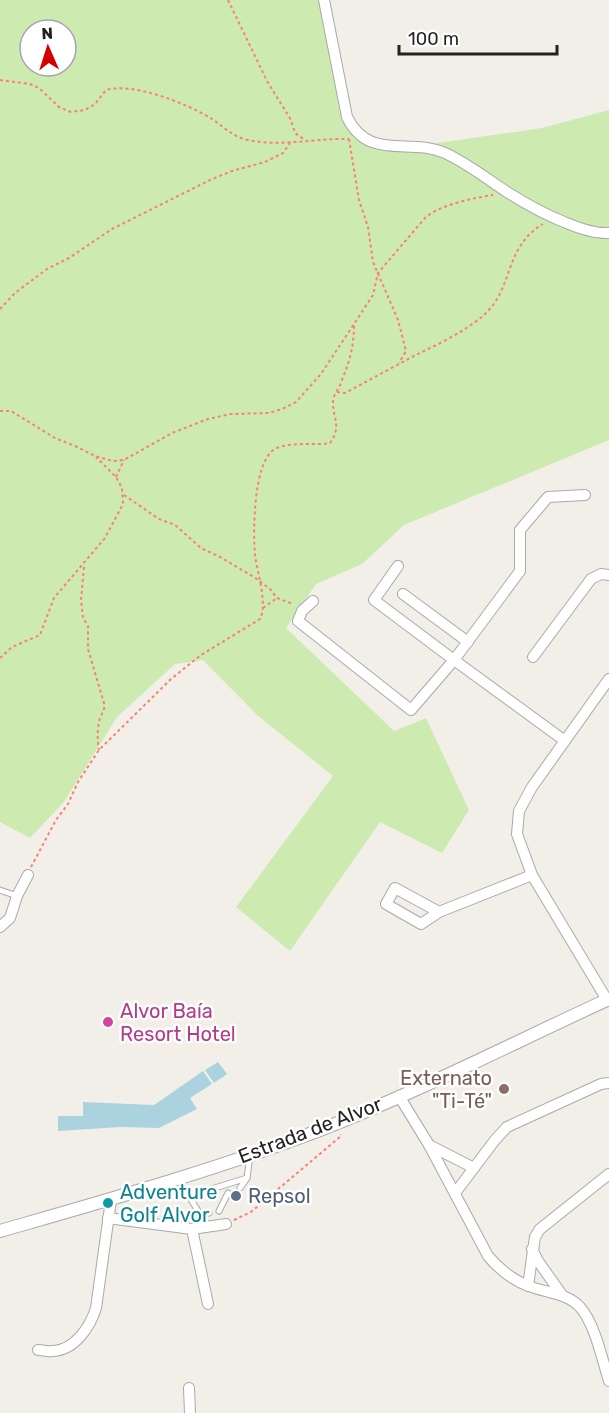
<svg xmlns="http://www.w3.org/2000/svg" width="609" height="1413" viewBox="0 0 609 1413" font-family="Rubik,sans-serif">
<rect width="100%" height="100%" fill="#f2efe9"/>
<!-- grass -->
<path fill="#cdebb0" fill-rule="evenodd" d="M0 0H328L352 117 361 131 376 139 424 145 542 128 609 110V440L404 525 362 564 316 584 286 628 394 731 426 718 469 810 442 853 380 822 290 951 236 907 333 776 257 715 203 660 175 664 117 717 64 802 30 838 0 822ZM30 30H66V66H30Z"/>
<!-- water -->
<g fill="#aad3df">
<path d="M218 1062 227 1074 214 1083 205 1070Z"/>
<path d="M203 1071 212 1084 190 1098 197 1109 159 1128 121 1127 58 1131V1116H83V1102L154 1105Z"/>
</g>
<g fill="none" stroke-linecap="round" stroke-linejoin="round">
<!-- service casing -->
<g stroke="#a9a9a9" stroke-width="7">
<g id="service">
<path d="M0 890 17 896"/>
<path d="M178 1179 200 1214 209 1213"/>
<path d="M240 1188 247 1178"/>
<path d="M189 1196 247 1178 250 1156"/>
<path d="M219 1211 228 1193"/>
</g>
</g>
<!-- minor casing -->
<g stroke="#a9a9a9" stroke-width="12">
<g id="minor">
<path d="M324 0 347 117C369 162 409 137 445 153 467 163 487 179 507 192 526 204 544 214 564 222 578 228 594 234 609 233"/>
<path d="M403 594 468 642"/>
<path d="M313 601 302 611 298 621 411 710 454 660 374 600 398 566"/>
<path d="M533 657 591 579 601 574 609 575"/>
<path d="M565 741 454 660 520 571V530L548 497 585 495"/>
<path d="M439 912 421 924 386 904 395 888 439 912 532 875"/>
<path d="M0 927 10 918 17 896 28 875"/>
<path d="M607 1000 532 875 517 834 519 811 532 787 609 679"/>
<path d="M399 1096 429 1145 488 1256C499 1269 512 1280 529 1286 546 1293 567 1293 580 1307 595 1324 602 1359 609 1381"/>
<path d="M429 1145 474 1168"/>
<path d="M455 1193 495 1140 507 1127 601 1084 609 1083"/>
<path d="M108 1218 192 1229 208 1304"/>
<path d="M192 1229 226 1224"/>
<path d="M532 1249 538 1261 562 1295"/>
<path d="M528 1286 535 1237 540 1229 609 1174"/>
<path d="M38 1350C43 1350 48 1352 53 1351 75 1350 90 1327 96 1308L111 1200"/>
<path d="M189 1388 190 1413"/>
</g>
</g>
<!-- tertiary casing -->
<g stroke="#a9a9a9" stroke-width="14">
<path id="tertiary" d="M0 1231C108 1200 215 1170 320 1130 418 1092 513 1043 609 999"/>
</g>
<!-- path -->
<g stroke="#fa8072" stroke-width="2" stroke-dasharray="3 3" stroke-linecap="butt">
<path d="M228 0 267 81 291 120 295 133 305 140"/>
<path d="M0 80 30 84 39 88 59 107 71 112 85 110 95 104 106 90C134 82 188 104 212 119 224 127 233 137 248 140 282 147 315 138 349 139"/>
<path d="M349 139 359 200 368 227 373 262 398 320 406 351 399 363"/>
<path d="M0 309 15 293 47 269 69 258 112 229 212 179 232 171 265 162 283 153 290 143"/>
<path d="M337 392 345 393C368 381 391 368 414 356 438 344 465 332 485 314 514 287 504 247 543 224"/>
<path d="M0 411H11L55 438 75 446 95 456 113 461 124 460 172 433 208 419 231 414 269 413 282 409 296 402 321 374 373 295 378 273 425 218C439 205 473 198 493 195"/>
<path d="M116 477 124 460"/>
<path d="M124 495 159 519 175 525 201 548 220 557 254 577 270 589 277 598 293 604"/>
<path d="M84 567 81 600 83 618 88 626V649L104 703C105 710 103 711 100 718 97 728 97 740 99 750"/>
<path d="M263 608 277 598"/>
<path d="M0 658 12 647 40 635 54 598 105 538 123 504 122 488 116 477 96 457"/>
<path d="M31 867 56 820 68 804 78 782 99 750 171 679 201 655 260 619C268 604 257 572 255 555 253 533 253 461 275 449 291 441 313 446 330 443 342 426 333 420 333 402 333 394 340 388 342 380 350 360 354 346 354 324"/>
<path d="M234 1220 251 1212 341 1136V1134"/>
</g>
<!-- service -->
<use href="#service" stroke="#fff" stroke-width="5"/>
<!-- minor -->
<use href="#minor" stroke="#fff" stroke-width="10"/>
<!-- tertiary -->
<use href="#tertiary" stroke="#fff" stroke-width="12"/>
</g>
<!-- markers -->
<circle fill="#d1479c" stroke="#fff" stroke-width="2" cx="108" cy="1022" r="6"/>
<circle fill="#8d6e63" stroke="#fff" stroke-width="2" cx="504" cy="1089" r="6"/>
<circle fill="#5c6f8a" stroke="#fff" stroke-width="2" cx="236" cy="1196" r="6"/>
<circle fill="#0f9aa8" stroke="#fff" stroke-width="2" cx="108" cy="1203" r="6"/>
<g text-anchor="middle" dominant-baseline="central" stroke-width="5" stroke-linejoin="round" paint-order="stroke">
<!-- hotel labels -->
<g font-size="20" fill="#b23c85" stroke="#fff" text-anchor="start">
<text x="120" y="1011">Alvor Baía<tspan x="120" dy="23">Resort Hotel</tspan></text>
</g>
<!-- education labels -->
<g font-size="20" fill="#785e54" stroke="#fff" text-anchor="end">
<text x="492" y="1078">Externato<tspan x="492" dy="23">"Ti-Té"</tspan></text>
</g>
<!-- street labels -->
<g font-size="20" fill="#222" stroke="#fff">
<text transform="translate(310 1130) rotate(-21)">Estrada de Alvor</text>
</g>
<!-- culture labels -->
<g font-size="20" fill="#0d838f" stroke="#fff" text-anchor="start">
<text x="120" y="1192">Adventure<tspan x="120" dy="23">Golf Alvor</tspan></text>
</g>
<!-- service labels -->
<g font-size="20" fill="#4e5e75" stroke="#fff" text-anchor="start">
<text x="248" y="1196">Repsol</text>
</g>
</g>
<!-- north arrow -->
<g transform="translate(48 48) rotate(357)"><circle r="28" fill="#ffffff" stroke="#a7a7a7" stroke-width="1.5"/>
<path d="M0-4.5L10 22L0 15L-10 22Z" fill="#d40000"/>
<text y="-9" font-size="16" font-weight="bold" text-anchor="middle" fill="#222222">N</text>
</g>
<!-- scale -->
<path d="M399 45v9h158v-9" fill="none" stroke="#222222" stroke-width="3"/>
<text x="408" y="45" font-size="18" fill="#222222" stroke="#ffffff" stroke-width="4.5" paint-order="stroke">100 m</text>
</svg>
